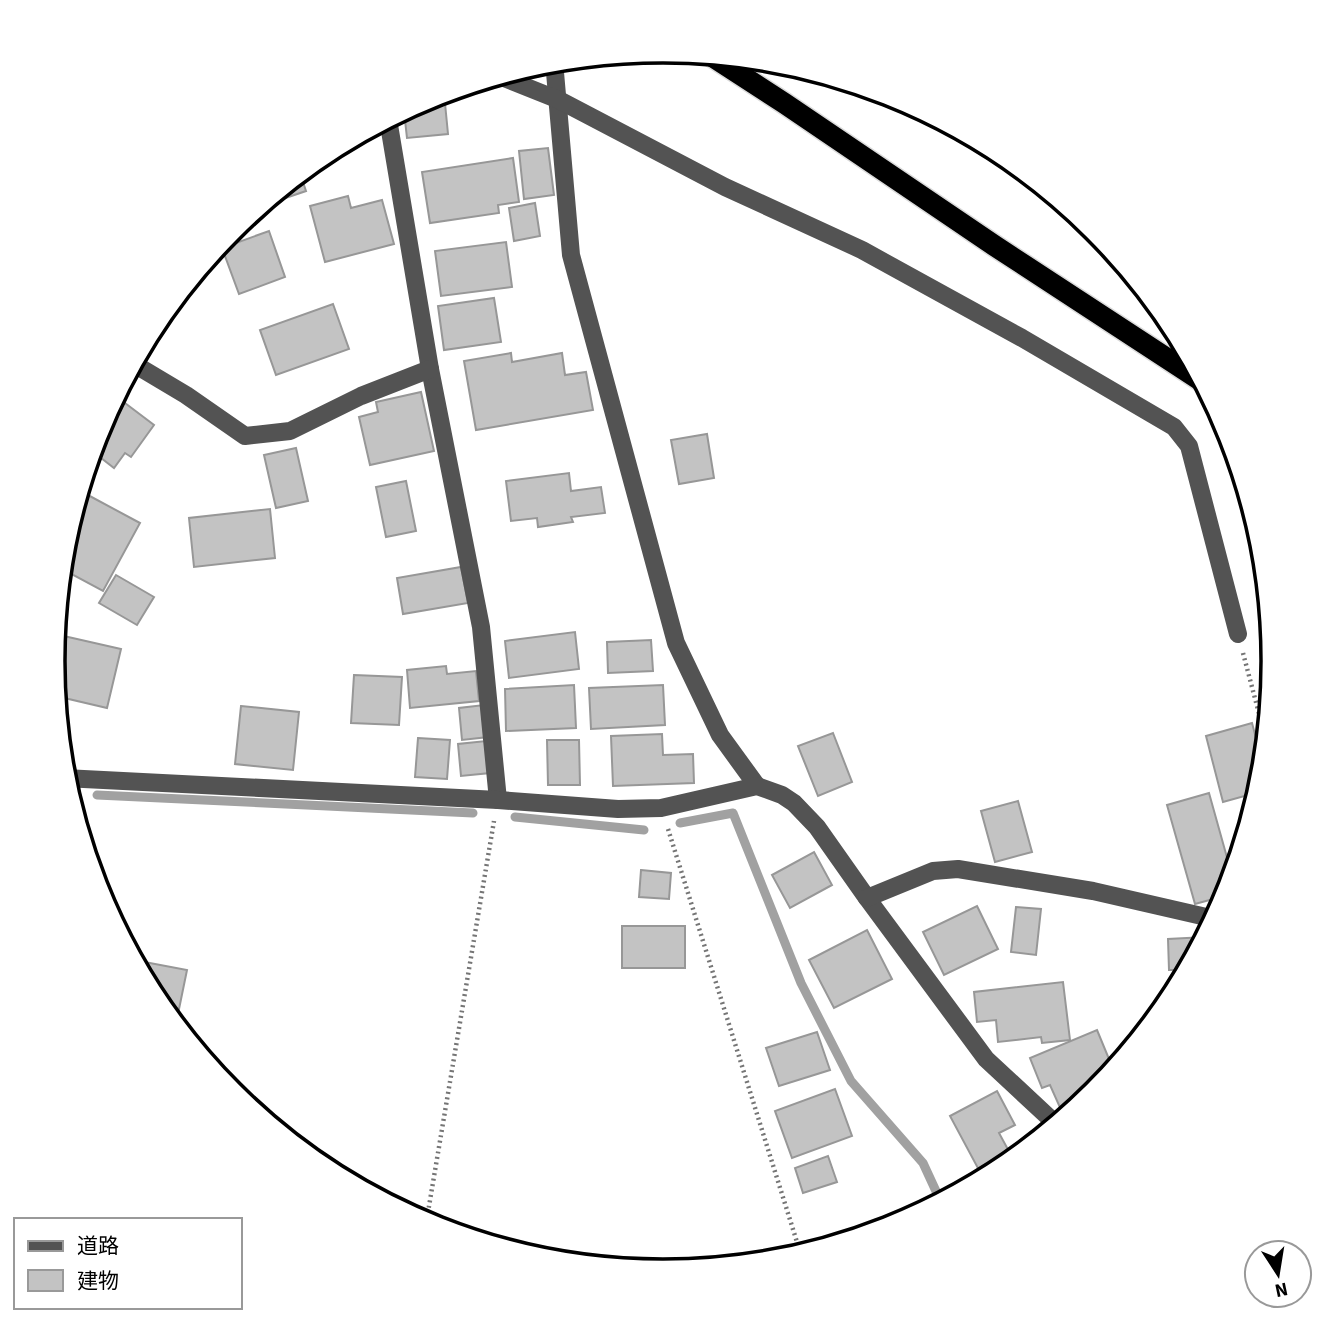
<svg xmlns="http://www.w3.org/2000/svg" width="1327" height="1323" viewBox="0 0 1327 1323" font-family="'Source Sans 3','Noto Sans JP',sans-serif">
<rect width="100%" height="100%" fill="#fff"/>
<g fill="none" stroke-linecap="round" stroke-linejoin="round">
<!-- stream -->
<g stroke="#a1a1a1" stroke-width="9">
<path d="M97 795 473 813"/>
<path d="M515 817 644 830"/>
<path d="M680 823 733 813 801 983 851 1081 923 1163 941 1202"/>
</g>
</g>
<!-- building -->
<g fill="#c3c3c3" stroke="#979797" stroke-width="2">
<path d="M444 93 448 134 407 138 404 111 430 97Z"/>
<path d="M548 148 554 195 524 199 519 151Z"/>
<path d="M513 158 519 202 498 205 499 213 430 223 422 172Z"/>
<path d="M300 173 306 191 268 204 267 201Z"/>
<path d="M348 196 351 208 382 200 394 244 325 262 310 206Z"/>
<path d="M535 203 540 236 514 241 509 208Z"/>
<path d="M269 231 285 277 239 294 222 248Z"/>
<path d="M506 242 512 287 441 296 435 251Z"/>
<path d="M494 298 501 342 444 350 438 306Z"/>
<path d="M333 304 349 349 276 375 260 330Z"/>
<path d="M511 353 512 362 562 353 565 375 586 372 593 410 476 430 464 361Z"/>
<path d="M421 392 434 451 370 465 359 417 378 412 376 402Z"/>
<path d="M121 400 154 425 131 457 125 453 114 468 92 451 98 431Z"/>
<path d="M707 434 714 478 679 484 671 440Z"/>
<path d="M296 448 308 501 276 508 264 455Z"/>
<path d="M569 473 571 491 601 487 605 513 571 517 573 522 538 527 537 518 511 521 506 481Z"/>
<path d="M406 481 416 531 386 537 376 487Z"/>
<path d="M86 494 140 523 103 591 62 569 65 542 71 522Z"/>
<path d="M270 509 275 558 194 567 189 518Z"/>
<path d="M461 567 468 603 403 614 397 578Z"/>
<path d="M116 575 154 597 137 625 99 603Z"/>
<path d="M575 632 579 669 509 678 505 641Z"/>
<path d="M55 634 121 649 107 708 60 697 57 708 53 661Z"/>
<path d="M651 640 653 671 608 673 607 642Z"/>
<path d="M446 666 447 674 476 671 479 701 410 708 407 670Z"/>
<path d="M354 675 402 677 399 725 351 723Z"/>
<path d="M574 685 576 728 506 731 505 689Z"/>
<path d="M663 685 665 725 591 729 589 688Z"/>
<path d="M484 705 488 737 462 740 459 708Z"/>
<path d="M241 706 299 712 293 770 235 764Z"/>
<path d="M1252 723 1264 768 1259 792 1223 802 1206 736Z"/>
<path d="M833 733 852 782 818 796 798 746Z"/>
<path d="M662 734 663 755 693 754 694 783 613 786 611 736Z"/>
<path d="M418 738 450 740 447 779 415 777Z"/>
<path d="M547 740H579L580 785H548Z"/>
<path d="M486 741 490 773 461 776 458 744Z"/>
<path d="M1209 793 1233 879 1228 895 1195 904 1167 805Z"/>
<path d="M1018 801 1032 852 995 862 981 811Z"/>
<path d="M814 852 832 885 790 908 772 875Z"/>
<path d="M641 870 671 873 669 899 639 897Z"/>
<path d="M977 906 998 949 944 975 923 932Z"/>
<path d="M1016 907 1041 909 1036 955 1011 952Z"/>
<rect x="622" y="926" width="63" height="42"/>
<path d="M867 930 892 979 834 1008 809 960Z"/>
<path d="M1205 937 1188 970H1169L1168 939Z"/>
<path d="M134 960 187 970 179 1009 160 1006Z"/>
<path d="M1063 982 1070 1040 1042 1043 1041 1037 998 1042 996 1020 977 1022 974 992Z"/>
<path d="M1097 1030 1114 1071 1095 1094 1085 1102 1062 1112 1050 1085 1042 1088 1030 1058Z"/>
<path d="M817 1032 830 1070 779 1086 766 1048Z"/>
<path d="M835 1089 852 1136 792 1158 775 1111Z"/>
<path d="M997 1091 1015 1125 999 1133 1011 1155 980 1172 950 1116Z"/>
<path d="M828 1156 837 1182 803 1193 795 1168Z"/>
</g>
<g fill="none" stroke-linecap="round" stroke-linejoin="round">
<!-- highway casing -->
<g stroke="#dbdbdb" stroke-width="24">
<path id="highway" d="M710 55 784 103 995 246 1203 382"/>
</g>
<!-- path -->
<g stroke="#757575" stroke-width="4.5" stroke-dasharray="2 3.5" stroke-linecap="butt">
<path d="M1243 653 1266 740"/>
<path d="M668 829 801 1255"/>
<path d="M426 1224 494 821"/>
</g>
<!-- minor -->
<g stroke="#535353" stroke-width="18">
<path d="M554 61 571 255 676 643 720 735 757 786"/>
<path d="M499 76 559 100 725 187 862 250 1022 338 1174 427 1189 446 1238 634"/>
<path d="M388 119 430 369 481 627 498 800"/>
<path d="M134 364 186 395 245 436 290 431 361 396 430 369"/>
<path d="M64 778 498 800 618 809 661 808 757 786 782 795 794 803 817 827 867 898 986 1059 1057 1125"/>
<path d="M867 898 933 871 958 869 1093 891 1215 919"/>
</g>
<!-- highway -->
<use href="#highway" stroke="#000" stroke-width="21"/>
</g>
<!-- crop -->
<path d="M0 0H1327V1323H0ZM65 661a598 598 0 1 1 1196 0a598 598 0 1 1-1196 0Z" fill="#fff" fill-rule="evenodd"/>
<path fill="none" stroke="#000" stroke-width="3.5" d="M65 661a598 598 0 1 1 1196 0a598 598 0 1 1-1196 0Z"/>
<!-- legend -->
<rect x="14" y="1218" width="228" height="91" fill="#ffffff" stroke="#999999" stroke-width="2"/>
<rect x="28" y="1241" width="35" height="10" fill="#535353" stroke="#999999" stroke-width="2"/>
<text x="77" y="1253" font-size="21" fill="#000000">道路</text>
<rect x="28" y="1270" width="35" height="21" fill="#c3c3c3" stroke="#999999" stroke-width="2"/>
<text x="77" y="1288" font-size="21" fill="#000000">建物</text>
<!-- north arrow -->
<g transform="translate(1278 1274) rotate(168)"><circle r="33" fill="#ffffff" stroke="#999999" stroke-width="2"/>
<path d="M0-5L12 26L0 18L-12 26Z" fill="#000000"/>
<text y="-10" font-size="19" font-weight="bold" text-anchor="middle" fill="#000000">N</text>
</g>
</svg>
